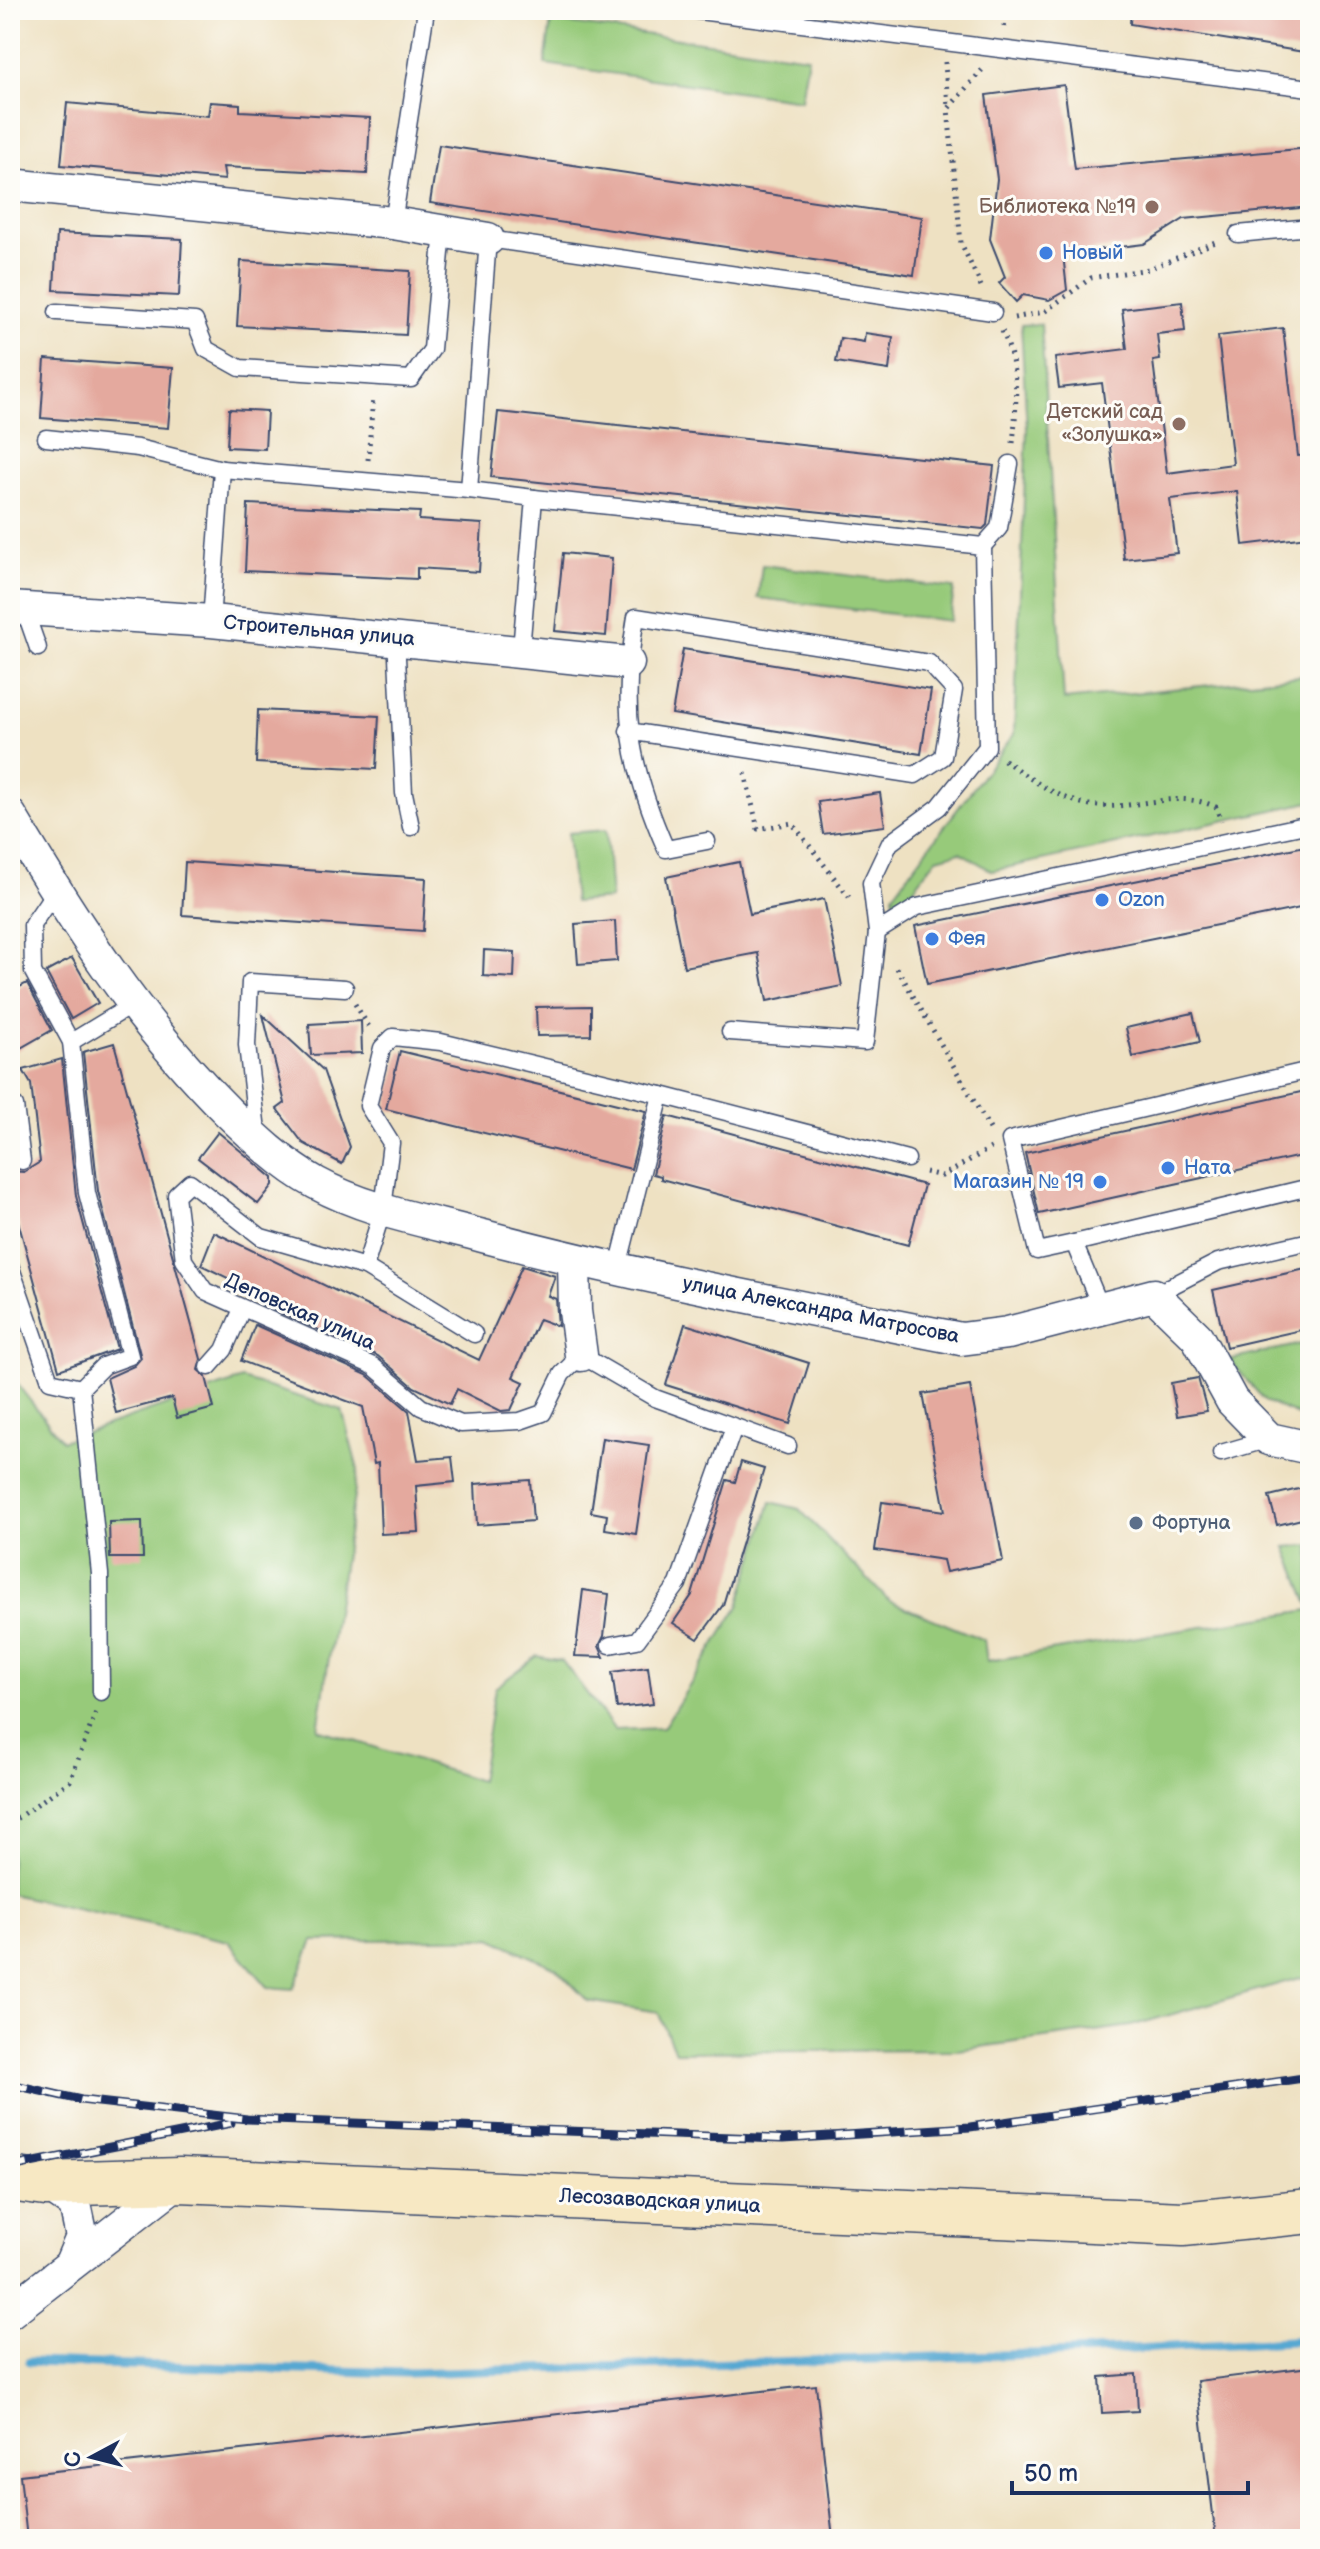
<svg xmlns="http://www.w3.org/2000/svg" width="1320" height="2549" viewBox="0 0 1320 2549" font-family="'Balsamiq Sans',sans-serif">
<rect width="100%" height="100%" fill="#fdfcf7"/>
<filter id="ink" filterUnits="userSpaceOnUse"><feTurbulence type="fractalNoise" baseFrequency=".0125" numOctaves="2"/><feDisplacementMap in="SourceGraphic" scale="16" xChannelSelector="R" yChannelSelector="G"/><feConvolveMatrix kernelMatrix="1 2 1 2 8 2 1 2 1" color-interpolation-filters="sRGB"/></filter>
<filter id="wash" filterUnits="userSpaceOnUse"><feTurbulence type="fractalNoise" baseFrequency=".006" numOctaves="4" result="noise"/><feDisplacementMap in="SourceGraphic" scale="32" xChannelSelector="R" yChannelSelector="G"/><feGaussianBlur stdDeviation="1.8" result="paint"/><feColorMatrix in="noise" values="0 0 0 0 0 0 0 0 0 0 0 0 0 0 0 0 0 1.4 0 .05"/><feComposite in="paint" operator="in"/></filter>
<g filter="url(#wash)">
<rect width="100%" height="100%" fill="#eee1c2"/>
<!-- green -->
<g fill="#97ca7a" stroke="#597c6c" stroke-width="2">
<path d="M551 21 808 57 801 100 545 64Z"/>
<path d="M1041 324 1064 700 1310 675V802L992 871 960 852 937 858 895 913 893 895 1014 734 1027 429 1021 325Z"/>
<path d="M762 565 954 588 950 621 758 598Z"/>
<path d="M606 830 611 899 574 902 568 833Z"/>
<path d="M1310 1342V1420L1266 1402 1229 1360Z"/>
<path d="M10 1375 62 1441 242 1379 342 1410 358 1470 318 1729 480 1781 495 1688 537 1656 562 1661 615 1730 663 1728 739 1606 771 1502 799 1509 889 1601 984 1640 987 1661 1310 1610V1975L1131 2026 958 2050 675 2052 658 2012 588 2001 556 1968 491 1938 313 1941 293 1989 268 1987 228 1941 10 1894Z"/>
<path d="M1310 1545V1606L1286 1547Z"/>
</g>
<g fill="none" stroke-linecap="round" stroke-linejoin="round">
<!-- stream -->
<path stroke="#57a8d2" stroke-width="9" d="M29 2362 406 2373 1035 2354 1310 2340"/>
</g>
<g id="blocks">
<!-- building -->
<g fill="#e4a99e">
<path d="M1131 10H1310V53L1130 24Z"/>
<path d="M1064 85 1075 169 1310 148V207L1184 219 1144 244 1063 254 1067 290 1049 300 1023 295 1016 302 999 283 1005 277 990 239 997 179 986 95Z"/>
<path d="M210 102 240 104V111L370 118 367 174 223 167 225 180 61 165 67 103 208 116Z"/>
<path d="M439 145 922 217 914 275 430 203Z"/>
<path d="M57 233 182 239 179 296 54 290Z"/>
<path d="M241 261 410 271 406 335 237 326Z"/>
<path d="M1182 302 1185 331 1157 334 1160 360 1153 361 1167 473 1233 464 1218 336 1283 328 1298 456 1310 455V482L1302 483 1308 537 1243 545 1237 491 1170 499 1177 553 1124 559 1102 383 1059 388 1055 358 1127 349 1122 309Z"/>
<path d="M865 333 893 337 889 370 836 362 840 338 864 342Z"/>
<path d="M45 359 173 368 168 428 41 418Z"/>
<path d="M229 409 267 411 265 449 227 447Z"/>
<path d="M498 412 994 466 987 525 983 529 491 477Z"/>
<path d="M248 504 420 512 419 520 482 524 479 572 417 568V579L245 571Z"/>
<path d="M563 553 612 558 606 636 555 631Z"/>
<path d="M683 649 931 690 921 754 672 714Z"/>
<path d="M258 710 379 716 376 769 256 763Z"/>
<path d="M880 793 885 826 823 834 818 802Z"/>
<path d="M1310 845V906L927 984 915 926Z"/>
<path d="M185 862 426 878 423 931 182 915Z"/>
<path d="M739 862 750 914 824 899 842 986 767 1001 758 953 684 967 666 877Z"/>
<path d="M615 921 617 961 578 964 575 924Z"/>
<path d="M484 950 515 952 514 978 483 976Z"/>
<path d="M72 958 98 1003 71 1019 46 972Z"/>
<path d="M27 983 52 1030 10 1054V992Z"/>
<path d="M591 1006V1035L537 1036 536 1007Z"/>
<path d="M1193 1013 1200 1042 1133 1057 1126 1028Z"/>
<path d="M263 1015 323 1070 350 1147 342 1164 303 1143 277 1109 285 1103Z"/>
<path d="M361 1021 362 1053 311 1055 309 1024Z"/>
<path d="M114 1043 201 1359 198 1370 206 1377 214 1408 177 1418 172 1398 116 1413 107 1378 134 1366 141 1358 98 1191 83 1052Z"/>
<path d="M400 1051 646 1111 631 1169 386 1109Z"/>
<path d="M62 1059 76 1196 117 1349 59 1370 10 1192V1171L24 1172 40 1162 31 1084 23 1070Z"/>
<path d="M1310 1090V1154L1039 1214 1025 1153Z"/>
<path d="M667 1116 924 1185 908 1245 661 1179V1176L653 1174Z"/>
<path d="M218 1132 273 1178V1185L258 1204 198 1158Z"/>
<path d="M214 1232 479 1360 522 1266 555 1276 548 1296 556 1299 558 1326 539 1319 513 1377 524 1382 511 1410 501 1411 457 1389 450 1404 414 1387 378 1356 262 1305 265 1296 201 1265Z"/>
<path d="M1310 1268V1328L1226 1347 1213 1290Z"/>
<path d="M685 1324 809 1363 790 1424 666 1385Z"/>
<path d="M255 1325 367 1375 409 1411 418 1460 452 1457 455 1482 416 1486 419 1532 381 1534 378 1463 374 1464 363 1407 241 1361Z"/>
<path d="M1198 1378 1207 1411 1177 1416 1171 1383Z"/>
<path d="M970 1386 1003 1561 946 1572 943 1560 875 1550 882 1502 945 1511 923 1394Z"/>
<path d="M602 1438 649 1445 636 1534 605 1529 607 1515 591 1512Z"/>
<path d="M741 1462 764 1469 723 1605 698 1639 673 1623 692 1595 727 1480 735 1482Z"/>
<path d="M530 1480 533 1521 477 1525 475 1484Z"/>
<path d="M1307 1487 1310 1517 1277 1525 1269 1496Z"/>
<path d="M142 1521 143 1558H110L109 1522Z"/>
<path d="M583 1590 609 1594 604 1636 599 1646 604 1657 575 1656Z"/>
<path d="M648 1667 653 1704 617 1708 612 1672Z"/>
<path d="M1310 2367V2539H1216L1197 2381Z"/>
<path d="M1136 2374 1138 2411 1102 2413 1100 2377Z"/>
<path d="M816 2385 833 2539H27L20 2475Z"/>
</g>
</g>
</g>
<g filter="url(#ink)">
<use href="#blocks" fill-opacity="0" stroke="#3b4a6d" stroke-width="2"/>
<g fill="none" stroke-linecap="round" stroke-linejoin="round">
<!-- lane casing -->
<g stroke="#3b4a6d" stroke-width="19">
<g id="lane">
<path d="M691 10 1310 88"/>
<path d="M393 223 426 10"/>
<path d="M1238 234 1310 227"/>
<path d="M57 312 195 321 206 349 240 368 411 379 432 349 443 231"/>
<path d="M46 438 138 448 222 469"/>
<path d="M534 498 983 546 987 747 939 807 890 843 871 883 877 932 865 1042 730 1032"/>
<path d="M983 546 999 528 1010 464"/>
<path d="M24 608 38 648"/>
<path d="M211 621 222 469 469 490"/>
<path d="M396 638 404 793 411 827"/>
<path d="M521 650 534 498 469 490 488 239 993 312"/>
<path d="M628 731 915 775 943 757 954 690 929 663 636 617C620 709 629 765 666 849L707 841"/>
<path d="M55 891 32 925 33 972 71 1042 87 1193 130 1356 103 1366 81 1388"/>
<path d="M877 932 917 907 1310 824"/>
<path d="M71 1042 132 1005"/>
<path d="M661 1095 907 1159"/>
<path d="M10 1100 15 1106 22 1161"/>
<path d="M258 1139 247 1045 250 982 345 988"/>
<path d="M1074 1243 1037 1251 1010 1140 1310 1070"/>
<path d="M10 1265 50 1381 81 1388 100 1574 101 1692"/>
<path d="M365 1267 383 1209 391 1143 368 1106 382 1048 393 1037 441 1042 661 1095 617 1271"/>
<path d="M1154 1295 1218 1262 1310 1241"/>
<path d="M1101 1308 1074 1243 1310 1187"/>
<path d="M474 1334 365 1267 261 1237 190 1182 176 1195 184 1260 205 1291 373 1366 421 1407 461 1424 520 1421 543 1413 562 1374 581 1355 655 1398 788 1446"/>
<path d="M209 1367 224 1350 242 1309"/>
<path d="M1221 1453 1269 1439"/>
<path d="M610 1645 637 1640 678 1584 734 1427"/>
</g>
</g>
<!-- street casing -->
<g stroke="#3b4a6d" stroke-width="35">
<g id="street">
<path d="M10 185 393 223 488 239"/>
<path d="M10 608 211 621 628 663"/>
<path d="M10 815C73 921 139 1024 227 1111 254 1137 283 1165 316 1183 367 1211 428 1221 483 1236 641 1278 801 1307 961 1339L1008 1333 1154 1295 1197 1337 1232 1401 1269 1439 1310 1448"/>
<path d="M574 1260 575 1311 581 1355"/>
<path d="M46 2184 75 2204 82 2237 71 2263"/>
<path d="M10 2312 180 2180"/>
</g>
</g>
<!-- secondary casing -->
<g stroke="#3b4a6d" stroke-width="47">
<path id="secondary" d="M10 2179 46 2184 180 2180 1183 2224 1310 2211"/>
</g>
<!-- path -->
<g stroke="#3b4a6d" stroke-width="5" stroke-dasharray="2 6" stroke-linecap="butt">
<path d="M1004 27 1006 10"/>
<path d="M945 62 948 108"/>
<path d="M981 286 961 243 948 109 982 70"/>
<path d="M1014 318 1044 312 1091 278 1149 269 1218 241"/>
<path d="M1002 331C1019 366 1017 405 1013 443"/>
<path d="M368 460 373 398"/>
<path d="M1004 760C1030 779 1065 804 1099 806 1139 809 1177 789 1216 807L1221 821"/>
<path d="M745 773 758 829 792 823 849 897"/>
<path d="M897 968 990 1129"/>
<path d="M355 1004 371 1030"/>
<path d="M925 1172 942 1176 991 1148"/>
<path d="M10 1823 70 1781 96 1712"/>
</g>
<!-- lane -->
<use href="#lane" stroke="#fff" stroke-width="16"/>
<!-- street -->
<use href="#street" stroke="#fff" stroke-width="32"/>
<!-- secondary -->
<use href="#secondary" stroke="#f7e8c3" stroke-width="44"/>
<!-- rail casing -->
<g stroke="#1b2f5e" stroke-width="9">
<g id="rail">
<path d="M10 2084 81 2100 247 2119 783 2139 970 2127 1310 2077"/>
<path d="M10 2167 231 2123"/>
</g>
</g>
<!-- rail -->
<use href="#rail" stroke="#fdfcf7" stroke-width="6" stroke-dasharray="18" stroke-linecap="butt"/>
</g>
</g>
<!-- markers -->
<g fill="#8d6e63" stroke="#fdfcf7" stroke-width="3">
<circle cx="1152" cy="207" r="8"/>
<circle cx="1179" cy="424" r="8"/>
</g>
<g fill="#3f7fe0" stroke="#fdfcf7" stroke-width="3">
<circle cx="1046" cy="253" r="8"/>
<circle cx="1102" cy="900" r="8"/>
<circle cx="932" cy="939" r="8"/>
<circle cx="1168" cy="1168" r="8"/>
<circle cx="1100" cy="1182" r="8"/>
</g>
<circle fill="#5c6f8a" stroke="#fdfcf7" stroke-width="3" cx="1136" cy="1523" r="8"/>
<g text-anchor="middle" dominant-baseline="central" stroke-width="6" stroke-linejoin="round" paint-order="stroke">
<!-- education labels -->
<g font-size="20" fill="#785e54" stroke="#fdfcf7" text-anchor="end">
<text x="1136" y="207">Библиотека №19</text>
<text x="1163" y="412">Детский сад<tspan x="1163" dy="23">«Золушка»</tspan></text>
</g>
<!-- shop labels -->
<g font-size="20" fill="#366cbe" stroke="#fdfcf7" text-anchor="start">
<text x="1062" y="253">Новый</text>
<text x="1118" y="900">Ozon</text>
<text x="948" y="939">Фея</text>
<text x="1184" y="1168">Ната</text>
<text x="1084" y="1182" text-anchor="end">Магазин № 19</text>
</g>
<!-- street labels -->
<g font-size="20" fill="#1b2f5e" stroke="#fdfcf7">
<text transform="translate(319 631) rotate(5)">Строительная улица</text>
<text transform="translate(821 1310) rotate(11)">улица Александра Матросова</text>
<text transform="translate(300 1312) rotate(24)">Деповская улица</text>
<text transform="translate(660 2201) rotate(3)">Лесозаводская улица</text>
</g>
<!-- service labels -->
<g font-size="20" fill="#4e5e75" stroke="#fdfcf7" text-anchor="start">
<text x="1152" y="1523">Фортуна</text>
</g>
</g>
<!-- margin -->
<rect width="1320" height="2549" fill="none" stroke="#fdfcf7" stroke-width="40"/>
<!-- north arrow -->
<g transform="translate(92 2457) rotate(263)" stroke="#fdfcf7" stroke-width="6" paint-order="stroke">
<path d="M0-6L14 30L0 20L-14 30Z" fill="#1b2f5e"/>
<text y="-12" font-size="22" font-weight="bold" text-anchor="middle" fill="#1b2f5e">С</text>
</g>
<!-- scale -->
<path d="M1012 2481v12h236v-12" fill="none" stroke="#1b2f5e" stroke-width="4"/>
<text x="1024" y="2481" font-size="24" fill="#1b2f5e" stroke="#fdfcf7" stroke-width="6" paint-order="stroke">50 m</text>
</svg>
